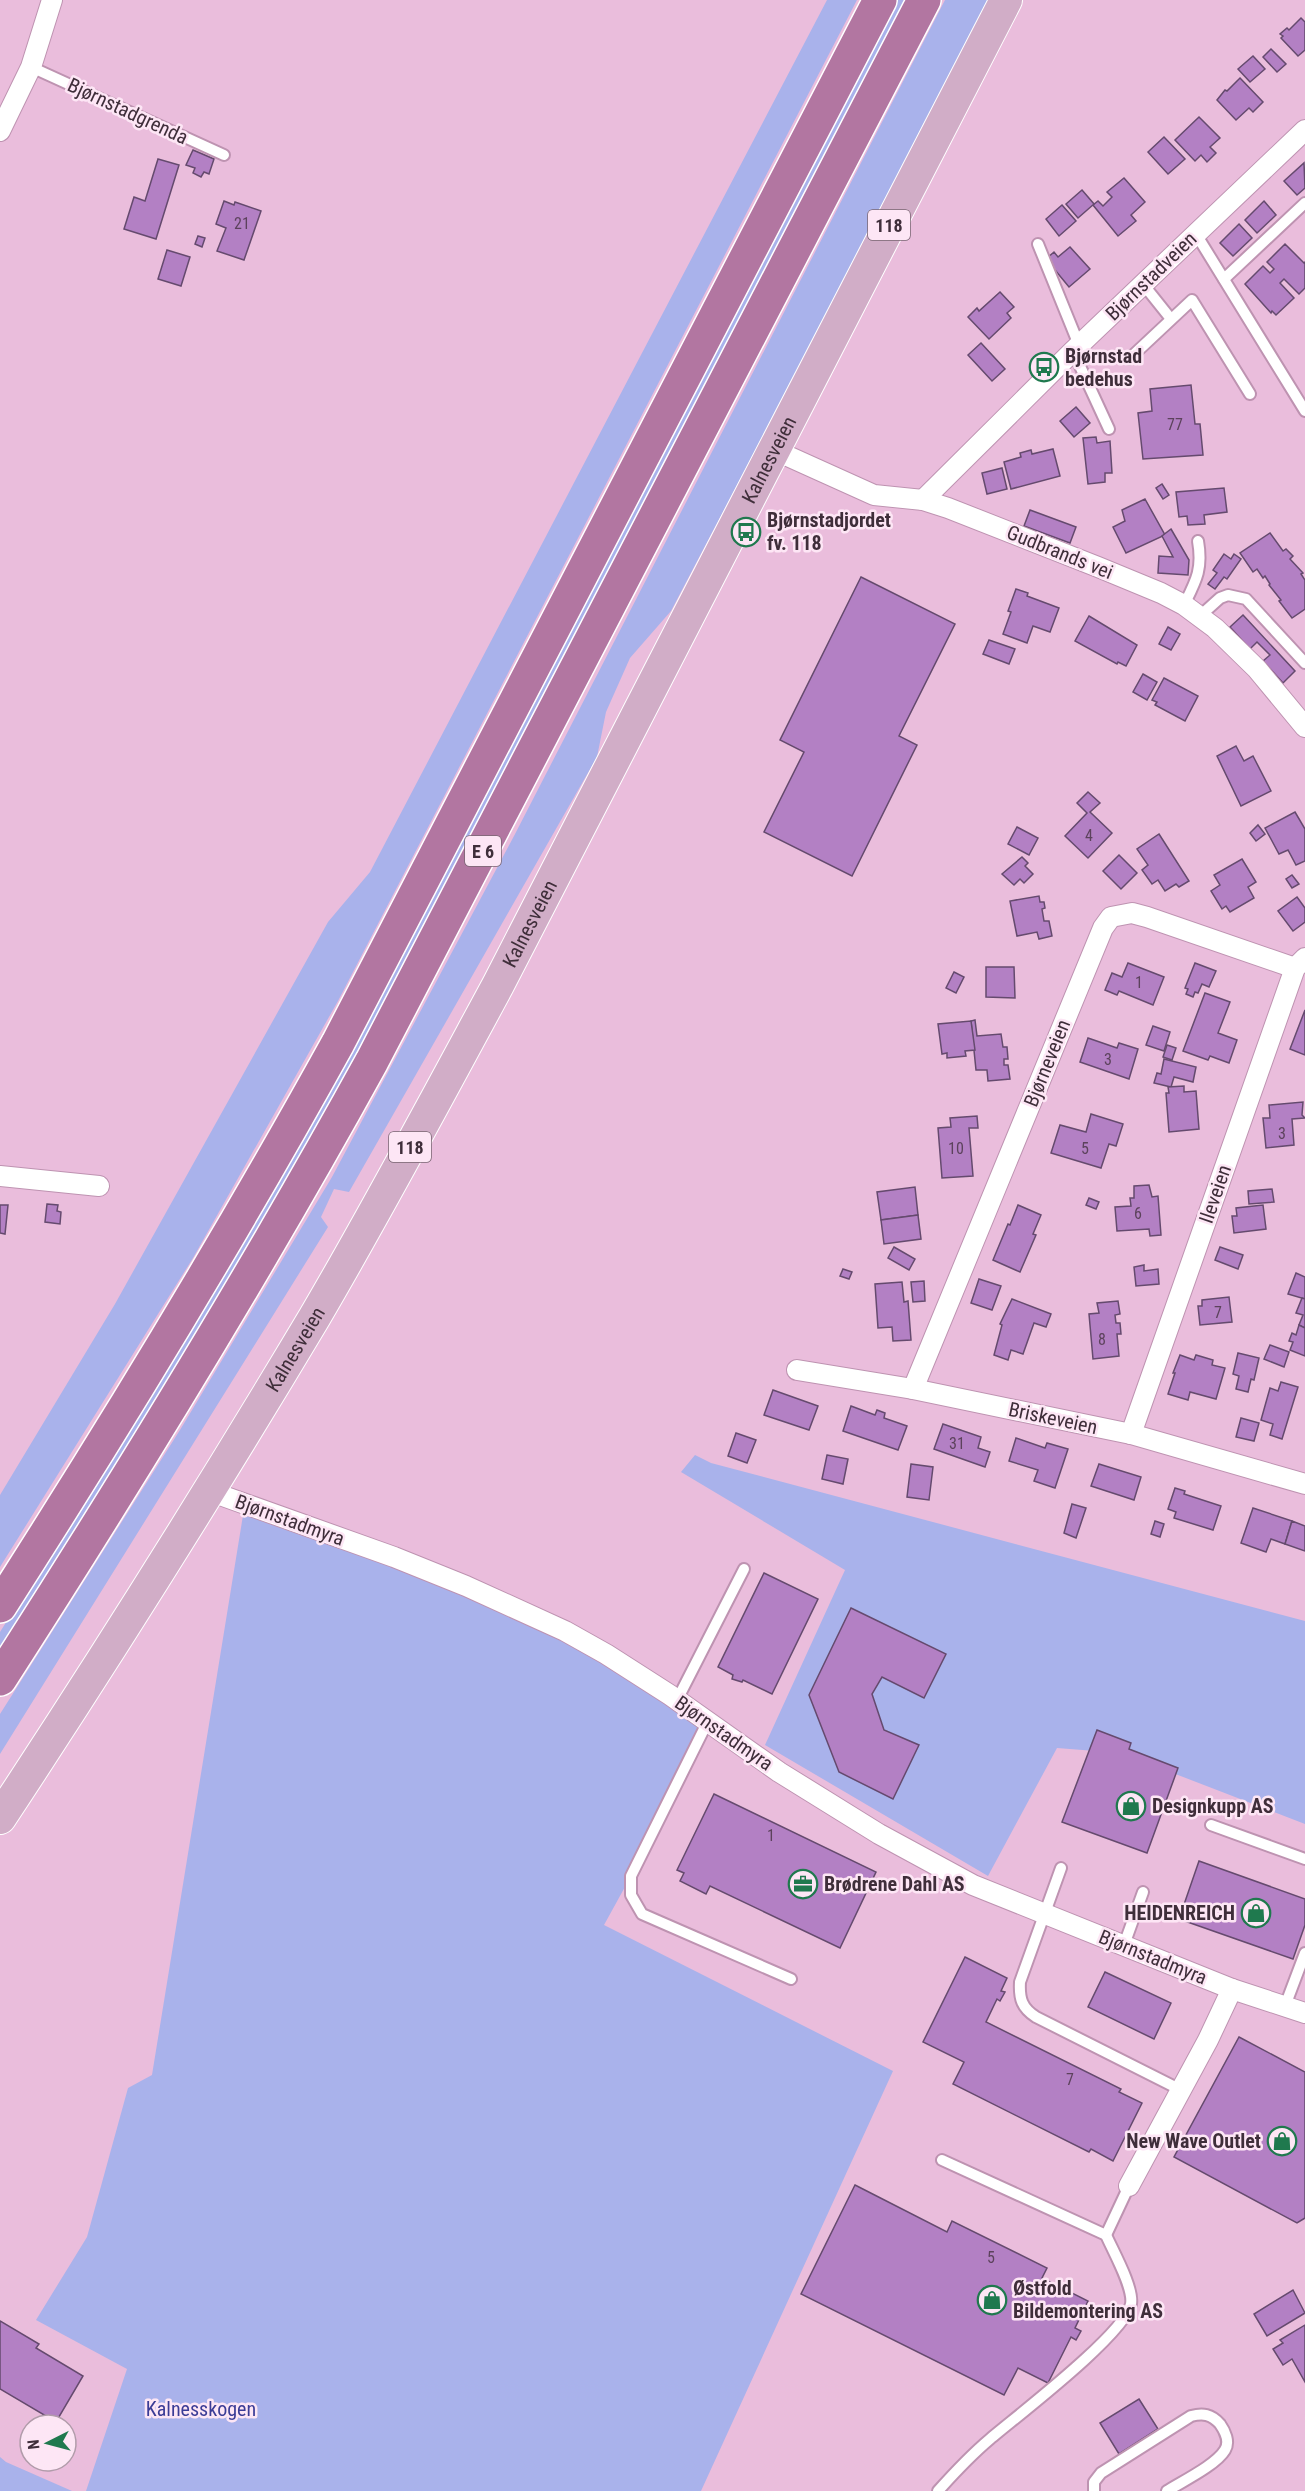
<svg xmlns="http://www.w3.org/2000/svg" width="1305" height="2491" viewBox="0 0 1305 2491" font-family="'Roboto Condensed',sans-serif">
<rect width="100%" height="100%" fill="#eabddc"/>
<!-- green -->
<g fill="#a9b2eb">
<path d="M827 0H857L338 1001 193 1258 0 1567V1495L115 1304 328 922 370 872Z"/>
<path d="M896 0H908L350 1071 203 1326 0 1652V1632L39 1570Z"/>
<path d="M945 0H991L671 611 630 658 606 712 597 757 349 1192 334 1189 321 1217 328 1227 0 1754V1714L180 1430 332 1177 514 836Z"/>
<path d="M695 1455 711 1463 1305 1621V1824L1121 1753 1057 1748 988 1876 765 1745 845 1570 681 1472Z"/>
<path d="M245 1503 565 1631 707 1723 631 1876 604 1925 893 2071 701 2491H86L127 2369 36 2320 87 2237 128 2088 152 2075Z"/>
<path d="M0 2457 6 2462 72 2491H0Z"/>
</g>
<!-- building -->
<g fill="#b380c4" stroke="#654a6e" stroke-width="1.5">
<path d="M1301 18 1305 22V50L1298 56 1281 38 1283 36 1280 34 1287 28 1289 30Z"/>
<path d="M1271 49 1286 64 1277 72 1263 57Z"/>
<path d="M1253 56 1265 69 1250 82 1238 69Z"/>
<path d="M1240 78 1263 102 1253 112 1249 108 1236 120 1217 100 1225 90 1227 91Z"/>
<path d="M1199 117 1220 138 1210 147 1216 153 1207 162 1201 155 1195 161 1175 140Z"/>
<path d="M1164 137 1185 159 1168 174 1148 152Z"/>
<path d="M193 150 214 159 209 174 204 172 201 177 193 173 195 168 186 165Z"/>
<path d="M158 159 179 165 156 239 124 229 134 197 145 201Z"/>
<path d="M1304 163 1305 188 1297 195 1284 181Z"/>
<path d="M1124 178 1145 202 1131 215 1136 221 1118 236 1093 205 1098 201 1103 206 1112 197 1107 192Z"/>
<path d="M1082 190 1094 204 1078 218 1066 204Z"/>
<path d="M224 201 234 205 235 202 261 211 244 260 217 251 226 228 216 224Z"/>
<path d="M1264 201 1276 215 1257 233 1245 220Z"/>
<path d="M1062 205 1076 221 1059 236 1046 219Z"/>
<path d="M1239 224 1252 238 1233 256 1220 243Z"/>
<path d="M198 236 205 238 202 247 195 244Z"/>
<path d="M1285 244 1304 263 1305 262V288L1299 294 1284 279 1280 283 1294 298 1276 315 1272 311 1271 313 1245 284 1263 266 1270 273 1274 269 1267 262Z"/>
<path d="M1070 247 1090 269 1069 287 1046 259 1054 252 1058 257Z"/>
<path d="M167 250 190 257 181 286 158 279Z"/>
<path d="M1000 292 1014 307 1007 313 1011 318 989 339 968 317 977 308 979 311Z"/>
<path d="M981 343 1005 369 992 381 968 355Z"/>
<path d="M1191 385 1195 424H1200L1203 455 1143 459 1138 413 1152 411 1150 389Z"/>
<path d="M1076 407 1090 423 1074 437 1060 421Z"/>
<path d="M1096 437 1097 443 1110 441 1112 473H1105V482L1088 484 1083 438Z"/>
<path d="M1053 449 1060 476 1011 489 1004 462 1021 457 1020 453 1031 450 1032 454Z"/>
<path d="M1002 468 1007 489 987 494 982 473Z"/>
<path d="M1162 484 1169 495 1163 499 1156 488Z"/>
<path d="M1224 488 1227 512 1204 515 1205 524 1188 525 1187 516 1179 517 1176 492Z"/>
<path d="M1145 499 1165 535 1126 553 1113 527 1125 521 1122 510Z"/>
<path d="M1030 510 1076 527 1070 543 1024 526Z"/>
<path d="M1171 529 1189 560 1188 575 1158 573 1159 556 1173 557 1162 536Z"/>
<path d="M1270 533 1283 551 1286 549 1293 556 1290 559 1303 573 1301 574 1305 580V609L1292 618 1279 601 1281 600 1269 585 1270 584 1265 576 1263 578 1257 569 1253 572 1240 553Z"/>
<path d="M1224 554 1231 559 1234 554 1241 559 1227 579 1224 577 1215 589 1208 584 1217 573 1213 570Z"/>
<path d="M861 577 955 624 899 736 917 745 852 876 764 832 804 752 780 740Z"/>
<path d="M1016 589 1028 593 1027 596 1059 608 1050 632 1033 626 1027 643 1003 634 1011 612 1008 611Z"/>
<path d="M1243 615 1295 671 1283 683 1263 661 1270 655 1257 642 1250 649 1230 627Z"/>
<path d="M1089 616 1137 645 1126 666 1118 662 1117 664 1075 641Z"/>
<path d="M1168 627 1180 634 1171 650 1159 644Z"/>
<path d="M989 640 1015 649 1009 664 983 654Z"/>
<path d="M1143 674 1157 682 1147 700 1133 692Z"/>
<path d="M1164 678 1198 696 1185 721 1155 705 1157 702 1152 700Z"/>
<path d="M1236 746 1244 761 1253 756 1271 791 1241 806 1217 756Z"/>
<path d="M1088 792 1100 803 1090 812 1112 833 1088 858 1065 836 1087 813 1077 803Z"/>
<path d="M1295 812 1305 829V861L1296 865 1288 850 1279 854 1265 828Z"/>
<path d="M1258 825 1265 834 1256 841 1250 833Z"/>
<path d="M1017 827 1038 838 1029 855 1008 844Z"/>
<path d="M1159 834 1189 881 1179 887 1176 884 1165 891 1158 880 1152 884 1142 870 1148 865 1137 849Z"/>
<path d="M1119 855 1137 873 1121 889 1103 871Z"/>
<path d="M1022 857 1028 863 1025 866 1033 874 1024 883 1020 879 1014 885 1002 874Z"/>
<path d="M1242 859 1256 882 1248 887 1254 898 1230 912 1226 906 1222 909 1211 891 1220 885 1214 875Z"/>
<path d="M1292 875 1299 884 1292 888 1286 879Z"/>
<path d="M1039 896 1040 902H1044L1045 908 1042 909 1044 921H1049L1052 936 1039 939 1037 932 1017 936 1010 901Z"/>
<path d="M1297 897 1305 908V922L1293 931 1278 911Z"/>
<path d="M1128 963 1164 977 1153 1005 1119 991 1117 995 1105 990 1112 973 1122 977Z"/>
<path d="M1195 963 1216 971 1209 987 1202 984 1198 993 1195 992 1193 997 1186 994 1188 989 1185 988Z"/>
<path d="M986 967H1014L1015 998 986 997Z"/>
<path d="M954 972 964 977 956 993 946 988Z"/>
<path d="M1205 993 1230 1002 1218 1033 1237 1040 1229 1063 1210 1056 1208 1060 1183 1051Z"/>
<path d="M1305 1010V1055L1290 1049Z"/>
<path d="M975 1020 977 1036 1001 1034 1003 1047H1007L1008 1059H1004V1065H1008L1010 1079 988 1081 987 1070H976L971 1021Z"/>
<path d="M971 1021 975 1050 965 1051 966 1056 947 1058V1053L942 1054 938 1024Z"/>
<path d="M1153 1026 1170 1032 1164 1051 1146 1045Z"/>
<path d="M1088 1038 1117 1048 1119 1043 1138 1049 1129 1079 1080 1062Z"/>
<path d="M1167 1045 1176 1048 1172 1060 1163 1057Z"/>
<path d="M1164 1059 1196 1067 1193 1082 1174 1077 1171 1087 1154 1083 1157 1073 1161 1074Z"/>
<path d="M1184 1086V1092L1196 1091 1199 1129 1169 1132 1166 1093H1169L1168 1087Z"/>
<path d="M1303 1102 1302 1115 1305 1118 1292 1119 1294 1145 1266 1148 1263 1118H1270L1269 1105Z"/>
<path d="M1091 1114 1123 1124 1116 1146 1109 1144 1101 1168 1051 1153 1060 1125 1086 1132Z"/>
<path d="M977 1116 978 1128H969L973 1176 942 1178 938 1128 951 1127 950 1118Z"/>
<path d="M1149 1185 1152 1197 1158 1196 1161 1235 1150 1236 1149 1229 1117 1231 1115 1207 1131 1206 1130 1198H1134V1186Z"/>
<path d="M915 1187 918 1215 881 1220 877 1192Z"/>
<path d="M1272 1189 1274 1202 1249 1204 1248 1191Z"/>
<path d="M1089 1198 1099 1202 1096 1209 1086 1205Z"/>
<path d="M47 1204 58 1205 57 1211 61 1212 60 1224 45 1222Z"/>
<path d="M0 1205H8L5 1234 0 1233Z"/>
<path d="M1018 1205 1041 1215 1033 1234 1036 1235 1020 1272 993 1260 1008 1224 1010 1225Z"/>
<path d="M1263 1205 1266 1229 1234 1233 1232 1216H1237L1236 1208Z"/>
<path d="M918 1215 921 1239 884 1244 881 1220Z"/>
<path d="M894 1247 915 1259 909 1270 888 1258Z"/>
<path d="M1220 1247 1243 1255 1238 1269 1215 1260Z"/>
<path d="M1144 1265V1271L1158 1269 1159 1284 1136 1286 1134 1267Z"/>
<path d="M843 1269 852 1272 849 1279 840 1276Z"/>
<path d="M1296 1273 1305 1277V1299L1288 1294Z"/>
<path d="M979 1279 1001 1286 992 1310 971 1303Z"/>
<path d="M924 1281 925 1301 913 1302 911 1282Z"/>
<path d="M902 1282 904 1302 908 1301 911 1340 893 1341 892 1327 878 1328 875 1284Z"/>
<path d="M1229 1297 1232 1322 1200 1325 1198 1306H1202V1300Z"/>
<path d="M1302 1298 1305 1299V1328L1299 1325 1303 1315 1296 1313Z"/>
<path d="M1012 1299 1051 1314 1046 1327 1034 1323 1023 1354 1011 1350 1008 1360 994 1355 1002 1325 1000 1324Z"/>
<path d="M1118 1301 1120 1314 1115 1315 1116 1323H1120L1121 1334H1117L1119 1356 1093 1359 1089 1314 1099 1313 1097 1303Z"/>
<path d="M1299 1325 1305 1328V1356L1290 1350 1293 1342 1289 1341 1292 1333 1296 1335Z"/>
<path d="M1270 1345 1289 1352 1284 1367 1264 1359Z"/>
<path d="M1238 1353 1259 1358 1254 1380 1251 1379 1248 1392 1236 1389 1239 1376 1233 1374Z"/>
<path d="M1180 1355 1194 1360 1196 1355 1213 1360 1212 1365 1225 1368 1216 1399 1190 1392 1188 1400 1168 1394 1175 1373H1173Z"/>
<path d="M1281 1382 1298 1387 1282 1439 1270 1435 1273 1424 1261 1420 1270 1388 1278 1391Z"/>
<path d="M773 1390 818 1406 809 1430 764 1415Z"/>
<path d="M851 1406 875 1415 877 1410 885 1413 884 1418 907 1426 898 1450 843 1431Z"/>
<path d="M1241 1418 1259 1423 1254 1441 1236 1437Z"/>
<path d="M943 1424 981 1437 978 1448 990 1452 985 1467 934 1449Z"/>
<path d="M736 1433 756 1440 747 1463 728 1456Z"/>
<path d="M1016 1438 1045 1448 1047 1443 1068 1449 1055 1488 1034 1481 1038 1470 1009 1461Z"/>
<path d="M827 1455 848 1459 843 1484 822 1479Z"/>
<path d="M911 1464 933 1467 929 1500 907 1497Z"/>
<path d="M1099 1464 1141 1477 1134 1500 1091 1486Z"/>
<path d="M1175 1488 1185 1491 1184 1494 1221 1506 1213 1530 1174 1518 1176 1512 1168 1509Z"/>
<path d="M1072 1504 1086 1508 1076 1538 1064 1533Z"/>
<path d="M1253 1508 1292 1521 1285 1544 1271 1539 1266 1552 1241 1543Z"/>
<path d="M1155 1521 1164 1524 1160 1537 1151 1534Z"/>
<path d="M1292 1521 1305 1526V1551L1285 1544Z"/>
<path d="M764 1573 818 1599 772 1694 743 1680 742 1682 732 1679 733 1675 718 1667Z"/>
<path d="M851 1608 946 1654 924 1698 882 1677 872 1694 884 1730 919 1745 893 1799 839 1772 809 1695Z"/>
<path d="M1097 1730 1131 1743 1129 1749 1178 1768 1147 1853 1062 1822Z"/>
<path d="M714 1794 876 1872 840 1948 710 1886 706 1894 680 1881 684 1873 677 1870Z"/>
<path d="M1199 1861 1305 1899V1925L1293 1959 1179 1919Z"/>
<path d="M965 1957 1007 1978 1001 1991 1005 1992 1000 2001 997 1999 986 2022 1121 2089 1119 2092 1142 2103 1113 2161 1091 2149 1089 2152 953 2084 964 2062 923 2042Z"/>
<path d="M1105 1972 1171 2003 1154 2039 1088 2007Z"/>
<path d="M1239 2037 1305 2072V2218L1297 2223 1174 2157Z"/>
<path d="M855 2185 947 2232 952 2221 1047 2268 1042 2278 1088 2301 1075 2328 1081 2331 1076 2340 1071 2337 1048 2383 1018 2368 1004 2395 801 2294Z"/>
<path d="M1293 2290 1305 2313 1267 2336 1254 2314Z"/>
<path d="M0 2321 39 2344 36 2348 83 2376 56 2422 0 2389Z"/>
<path d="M1305 2325V2382L1292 2359 1283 2365 1273 2349 1283 2343 1280 2340Z"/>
<path d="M1139 2399 1158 2429 1119 2454 1100 2423Z"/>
</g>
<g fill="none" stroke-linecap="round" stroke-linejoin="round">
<!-- lane casing -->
<g stroke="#be93b1" stroke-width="14">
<g id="lane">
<path d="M31 67 224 155"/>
<path d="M1196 234 1305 411"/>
<path d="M1038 244 1079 345"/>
<path d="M1224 279 1305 203"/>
<path d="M1143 284 1171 319"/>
<path d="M1073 351 1109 429"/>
<path d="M1129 359 1192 300 1250 394"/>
<path d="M1184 605C1196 581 1203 569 1198 541"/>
<path d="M1200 616 1220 598 1228 595 1246 599 1305 663"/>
<path d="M677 1700 744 1569"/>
<path d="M707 1723 631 1876V1895L642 1914 791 1979"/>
<path d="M1211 1825 1305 1859"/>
<path d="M1061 1868 1020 1982C1019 1999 1022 2008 1036 2017L1181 2090"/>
<path d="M1124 1945 1143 1892"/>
<path d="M1285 2006 1305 1953"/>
<path d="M1106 2235 1129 2186"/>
<path d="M938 2491C955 2472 971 2455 990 2439 1017 2416 1125 2334 1131 2304 1134 2288 1113 2251 1106 2235L942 2160"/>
<path d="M1094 2491V2482L1101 2473 1191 2416C1203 2413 1211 2414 1220 2424 1225 2431 1230 2442 1225 2450 1216 2465 1183 2481 1167 2491"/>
</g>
</g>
<!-- street casing -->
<g stroke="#be93b1" stroke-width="22">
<g id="street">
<path d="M0 131 31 67 52 0"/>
<path d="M772 449 874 495 923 500 948 508 1098 567 1161 593 1184 605 1215 628 1257 669 1305 727"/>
<path d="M923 500 1073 351 1305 130"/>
<path d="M0 1176 99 1186"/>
<path d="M797 1370 913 1389 1131 1434 1305 1484"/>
<path d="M913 1389 1103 928 1111 917 1132 913 1147 917 1295 968"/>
<path d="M1131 1434 1295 968 1305 958"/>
<path d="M209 1491 394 1557 466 1586 565 1631 606 1654 670 1695 779 1772 879 1834 973 1885 1232 1989 1305 2013"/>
<path d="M1129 2186 1208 2040 1232 1989"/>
</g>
</g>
<!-- primary casing -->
<g stroke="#fff" stroke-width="34">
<g id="primary">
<path id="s1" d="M0 1818C108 1654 213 1487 314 1318 378 1209 438 1096 498 985L1006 0"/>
</g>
</g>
<!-- highway casing -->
<g stroke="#fff" stroke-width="36">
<g id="highway">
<path d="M0 1606C118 1422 232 1235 338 1043L880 0"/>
<path d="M0 1679C130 1477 256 1272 372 1061L924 0"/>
</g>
</g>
<!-- lane -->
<use href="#lane" stroke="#fff" stroke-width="10"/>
<!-- street -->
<use href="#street" stroke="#fff" stroke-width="20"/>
<!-- primary -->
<use href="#primary" stroke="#d1adc7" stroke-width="32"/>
<!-- highway -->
<use href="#highway" stroke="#b276a1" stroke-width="33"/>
</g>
<!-- icons -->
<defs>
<g id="bus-ring" transform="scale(1.5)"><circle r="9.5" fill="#fde6f5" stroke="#1f794e" stroke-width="1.5"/><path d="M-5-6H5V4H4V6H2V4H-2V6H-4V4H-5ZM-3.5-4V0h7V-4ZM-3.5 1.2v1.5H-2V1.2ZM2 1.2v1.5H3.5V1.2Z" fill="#1f794e"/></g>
<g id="shop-ring" transform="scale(1.5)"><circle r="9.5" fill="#fde6f5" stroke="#1f794e" stroke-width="1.5"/><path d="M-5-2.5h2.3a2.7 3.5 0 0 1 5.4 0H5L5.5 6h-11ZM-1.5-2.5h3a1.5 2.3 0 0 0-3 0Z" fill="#1f794e"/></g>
<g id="office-ring" transform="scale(1.5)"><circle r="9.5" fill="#fde6f5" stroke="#1f794e" stroke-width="1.5"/><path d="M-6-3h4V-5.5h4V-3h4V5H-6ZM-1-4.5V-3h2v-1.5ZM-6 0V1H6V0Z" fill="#1f794e"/></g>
</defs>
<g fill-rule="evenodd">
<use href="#bus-ring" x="1044" y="367"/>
<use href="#bus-ring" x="746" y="532"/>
<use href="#shop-ring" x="1131" y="1806"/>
<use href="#office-ring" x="803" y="1884"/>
<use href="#shop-ring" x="1256" y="1913"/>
<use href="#shop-ring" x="1282" y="2141"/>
<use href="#shop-ring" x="992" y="2300"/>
</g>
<g text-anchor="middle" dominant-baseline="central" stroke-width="5" stroke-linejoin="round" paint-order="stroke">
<!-- number labels -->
<g font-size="16" fill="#5c425c">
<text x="242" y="223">21</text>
<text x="1175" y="424">77</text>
<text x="1089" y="835">4</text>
<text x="1139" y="982">1</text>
<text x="1108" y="1059">3</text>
<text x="1282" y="1133">3</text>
<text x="956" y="1148">10</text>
<text x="1085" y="1148">5</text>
<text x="1138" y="1213">6</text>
<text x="1218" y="1312">7</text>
<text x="1102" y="1339">8</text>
<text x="957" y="1443">31</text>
<text x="771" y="1835">1</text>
<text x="1070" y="2079">7</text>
<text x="991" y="2257">5</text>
</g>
<!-- shield labels -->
<g fill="#fde6f5" stroke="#786572" stroke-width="1.5">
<rect x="868" y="210" width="42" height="30" rx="4.5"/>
<rect x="465" y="836" width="36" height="30" rx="4.5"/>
<rect x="389" y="1132" width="42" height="30" rx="4.5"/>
</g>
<g font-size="18" font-weight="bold" fill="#3f2e3a">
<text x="889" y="225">118</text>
<text x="483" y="851">E 6</text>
<text x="410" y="1147">118</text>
</g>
<!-- street labels -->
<g font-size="20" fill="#3f2e3a" stroke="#fde6f5">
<text transform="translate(128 111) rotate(25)">Bjørnstadgrenda</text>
<text transform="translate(1151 276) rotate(-44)">Bjørnstadveien</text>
<text stroke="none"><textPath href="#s1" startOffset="1562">Kalnesveien</textPath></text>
<text transform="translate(1060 552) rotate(22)">Gudbrands vei</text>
<text stroke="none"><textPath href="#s1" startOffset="1040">Kalnesveien</textPath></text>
<text transform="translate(1047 1063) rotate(-68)">Bjørneveien</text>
<text transform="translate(1215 1194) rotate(-71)">Ileveien</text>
<text stroke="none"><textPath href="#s1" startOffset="554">Kalnesveien</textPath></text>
<text transform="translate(1053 1418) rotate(12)">Briskeveien</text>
<text transform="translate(290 1520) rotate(20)">Bjørnstadmyra</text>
<text transform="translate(724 1733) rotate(35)">Bjørnstadmyra</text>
<text transform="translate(1153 1957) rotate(22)">Bjørnstadmyra</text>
</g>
<!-- poi labels -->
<g font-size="20" font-weight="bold" fill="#3f2e3a" stroke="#fde6f5" text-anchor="start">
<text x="1065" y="356">Bjørnstad<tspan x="1065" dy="23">bedehus</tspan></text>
<text x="767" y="520">Bjørnstadjordet<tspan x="767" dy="23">fv. 118</tspan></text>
<text x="1152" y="1806">Designkupp AS</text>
<text x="824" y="1884">Brødrene Dahl AS</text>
<text x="1235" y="1913" text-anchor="end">HEIDENREICH</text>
<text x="1261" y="2141" text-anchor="end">New Wave Outlet</text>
<text x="1013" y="2288">Østfold<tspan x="1013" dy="23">Bildemontering AS</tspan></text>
</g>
<!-- park labels -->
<g font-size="20" fill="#3b3c96" stroke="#fde6f5">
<text x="201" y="2409">Kalnesskogen</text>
</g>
</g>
<!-- north arrow -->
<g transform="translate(48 2443) rotate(264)"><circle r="28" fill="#fde6f5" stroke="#b19caa" stroke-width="1.5"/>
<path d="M0-4.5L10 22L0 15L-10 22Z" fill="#1f794e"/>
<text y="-9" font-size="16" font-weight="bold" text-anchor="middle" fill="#3f2e3a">N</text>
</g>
</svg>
